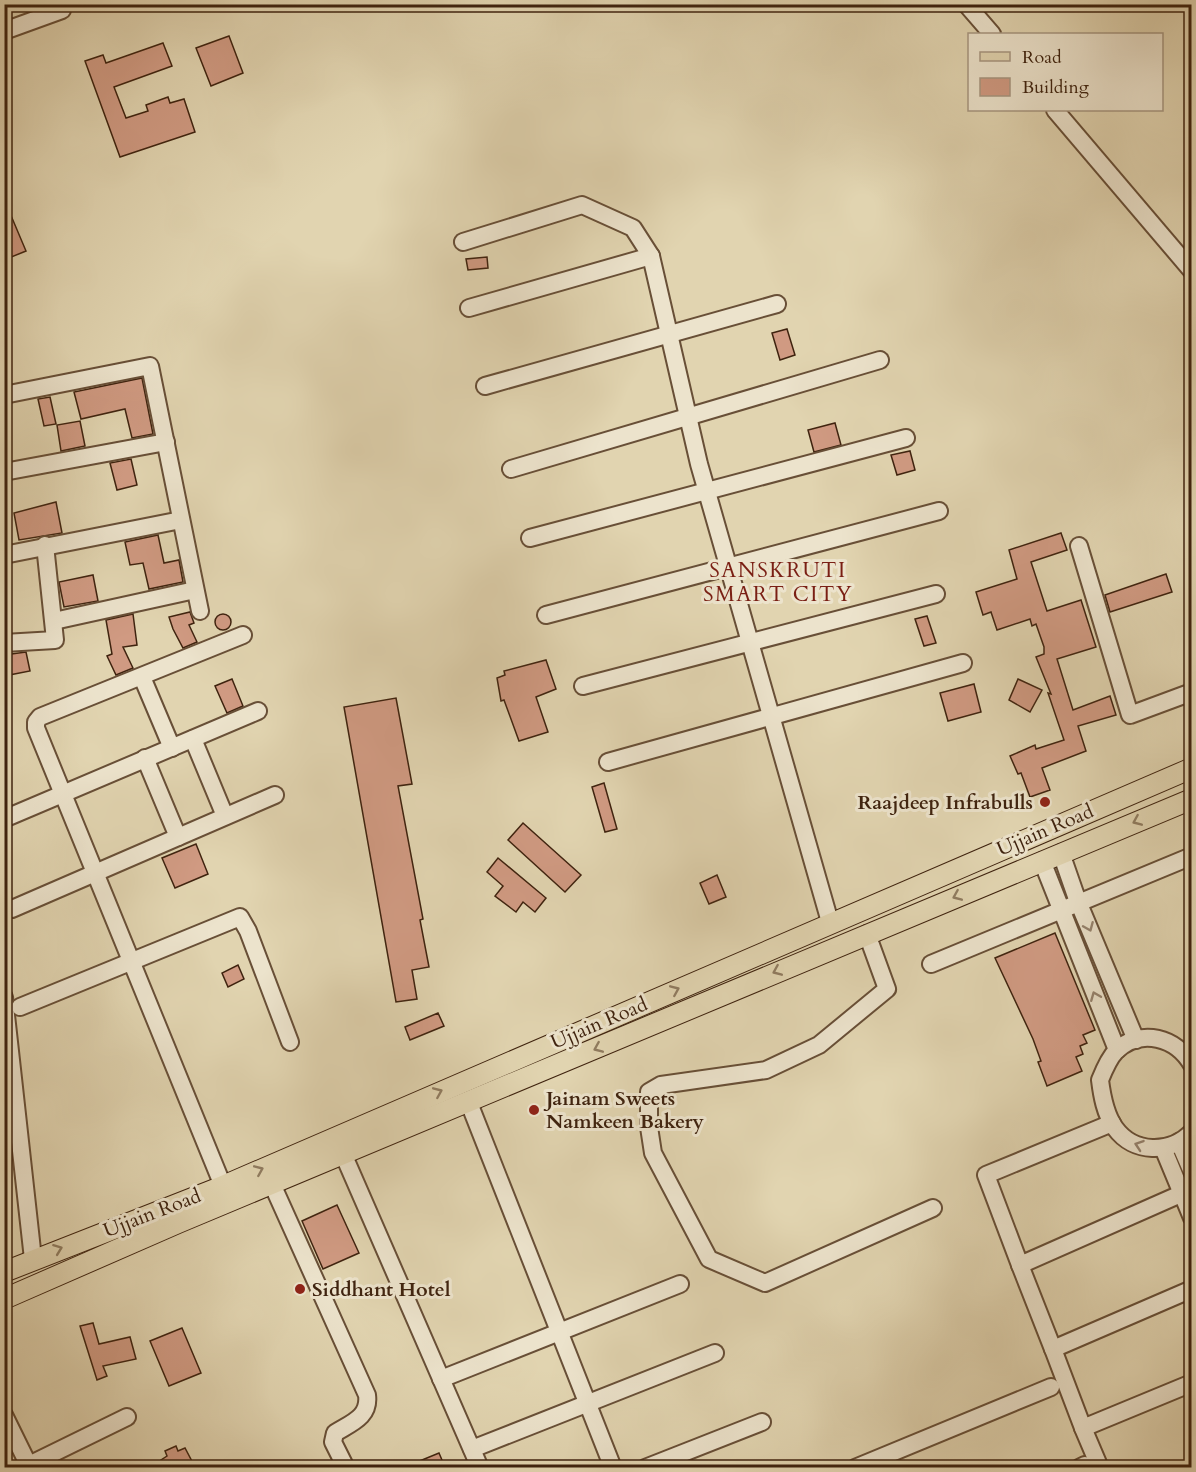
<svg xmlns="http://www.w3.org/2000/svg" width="1196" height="1472" viewBox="0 0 1196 1472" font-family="Cardo,serif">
<rect width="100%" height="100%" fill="#e1d4b0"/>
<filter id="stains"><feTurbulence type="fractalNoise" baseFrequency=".00333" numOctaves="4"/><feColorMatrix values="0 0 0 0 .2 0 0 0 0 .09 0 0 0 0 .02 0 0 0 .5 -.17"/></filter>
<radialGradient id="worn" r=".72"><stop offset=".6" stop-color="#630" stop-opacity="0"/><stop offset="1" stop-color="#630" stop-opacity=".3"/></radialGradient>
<!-- building -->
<g fill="#d09a82" stroke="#3f230f" stroke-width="1.5">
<path d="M229 36 243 73 211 86 196 48Z"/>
<path d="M163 43 172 66 114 87 126 118 148 111 146 105 168 97 170 103 184 99 195 132 120 157 85 61 103 55 106 63Z"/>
<path d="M4 199 26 251 4 260Z"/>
<path d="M487 257 488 268 468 270 466 259Z"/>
<path d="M787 329 795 355 780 360 772 333Z"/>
<path d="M142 378 153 434 132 438 125 409 81 419 74 392Z"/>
<path d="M50 397 56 424 44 426 38 399Z"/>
<path d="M80 421 85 446 61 451 57 425Z"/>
<path d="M835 423 841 445 814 452 808 430Z"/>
<path d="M910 451 915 470 897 475 891 455Z"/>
<path d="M131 459 137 485 117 490 110 463Z"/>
<path d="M56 502 62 533 19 540 14 513Z"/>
<path d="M1061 533 1067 550 1031 562 1047 611 1081 600 1096 647 1057 659 1073 710 1110 696 1116 715 1078 726 1086 751 1042 768 1050 790 1030 797 1021 773 1018 774 1010 756 1035 745 1036 749 1064 740 1048 693 1051 694 1036 657 1044 654V647L1036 624 1032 626 1030 619 997 630 991 612 983 615 976 592 1017 579 1009 550Z"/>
<path d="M158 535 164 563 179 560 183 582 149 589 143 563 130 565 125 542Z"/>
<path d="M1166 574 1172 592 1110 612 1105 595Z"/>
<path d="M93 575 98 601 64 607 59 582Z"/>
<path d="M190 612 194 623 189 625 197 642 183 648 173 629 169 617Z"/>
<circle cx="223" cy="622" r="8"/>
<path d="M133 614 137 645 123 647 133 668 116 675 107 656 112 654 106 620Z"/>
<path d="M927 616 936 643 924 646 915 619Z"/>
<path d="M26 652 30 671 4 676V655Z"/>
<path d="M546 660 556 689 536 697 548 732 519 741 504 700 501 701 497 678 505 675 504 671Z"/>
<path d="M232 679 243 706 227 713 215 686Z"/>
<path d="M1018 679 1042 690 1030 712 1009 700Z"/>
<path d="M974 684 981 712 948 721 940 693Z"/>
<path d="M396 698 412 784 398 786 423 919 420 920 429 967 412 970 417 999 396 1002 344 707Z"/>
<path d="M604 783 617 829 605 832 592 787Z"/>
<path d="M523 823 581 875 565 892 508 840Z"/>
<path d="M196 844 208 874 175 888 162 858Z"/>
<path d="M498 858 546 898 535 912 523 902 516 912 495 896 503 886 487 872Z"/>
<path d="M717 875 726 897 709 904 700 883Z"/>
<path d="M1055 933 1095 1030 1083 1035 1087 1043 1080 1046 1083 1054 1076 1057 1082 1071 1047 1086 1038 1062 1041 1061 1033 1039 995 958Z"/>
<path d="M238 965 244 979 228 987 222 973Z"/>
<path d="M438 1013 444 1026 410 1040 405 1027Z"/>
<path d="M337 1205 359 1253 323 1269 302 1221Z"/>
<path d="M93 1323 99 1344 130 1337 136 1359 103 1366 107 1376 97 1380 80 1326Z"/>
<path d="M182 1328 201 1373 169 1386 150 1341Z"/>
<path d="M176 1446 178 1451 185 1448 195 1467H165L161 1460 167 1456 165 1451Z"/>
<path d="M439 1453 445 1467H405Z"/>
</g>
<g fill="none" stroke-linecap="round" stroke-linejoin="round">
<!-- minor casing -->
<g stroke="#684f37" stroke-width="20">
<g id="minor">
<path d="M966 4 992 34"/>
<path d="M4 31 62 10"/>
<path d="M1055 110 1192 271"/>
<path d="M463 242 582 205 633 228 651 256 699 464 830 922"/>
<path d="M469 308 651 256"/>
<path d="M485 386 777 304"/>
<path d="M4 395 150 366 200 611"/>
<path d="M511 469 880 360"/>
<path d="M4 472 166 442"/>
<path d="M530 538 906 438"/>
<path d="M1079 546 1130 715 1192 692"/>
<path d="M4 555 181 520"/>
<path d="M546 615 939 511"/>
<path d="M54 621 195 590"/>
<path d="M4 643 55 640 45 545"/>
<path d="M142 677 172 748"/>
<path d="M583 686 936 594"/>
<path d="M193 739 225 816"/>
<path d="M145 758 178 837"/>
<path d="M608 762 963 663"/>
<path d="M6 818 258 711"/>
<path d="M1061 853 1077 899 1136 1040"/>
<path d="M1042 861 1117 1050"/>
<path d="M12 909 275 795"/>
<path d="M867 934 887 989 819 1045 766 1070 661 1085 649 1092V1127L653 1153 709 1259 765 1283 933 1208"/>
<path d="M931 964 1192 856"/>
<path d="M4 997 33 1259"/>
<path d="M20 1007 240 917 248 931 290 1042"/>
<path d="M1192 1065C1177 1038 1141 1027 1116 1051 1109 1058 1104 1070 1100 1080 1102 1096 1105 1114 1115 1128 1134 1154 1170 1154 1192 1132"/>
<path d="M469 1103 613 1468"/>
<path d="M1112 1123 986 1175 1020 1265 1192 1189"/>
<path d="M1179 1142 1192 1172"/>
<path d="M1163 1148 1192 1218"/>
<path d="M344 1156 480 1468"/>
<path d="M272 1184 367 1395C370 1417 351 1423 335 1433L333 1442 346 1468"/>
<path d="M223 1186 36 728V722L40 717 243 635"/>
<path d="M1020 1265 1053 1349"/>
<path d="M1192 1289 1053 1349 1083 1428 1192 1383"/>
<path d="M441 1379 680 1284"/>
<path d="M4 1415 30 1468"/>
<path d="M1083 1428 1100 1468"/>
<path d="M472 1449 715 1353"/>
<path d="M29 1465 127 1417"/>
<path d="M645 1468 762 1422"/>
<path d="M855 1468 1051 1387"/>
<path d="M1079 1468 1085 1465"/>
</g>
</g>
<!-- major casing -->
<g stroke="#3f230f" stroke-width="22">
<g id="major">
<path d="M4 1272 223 1186 1192 768"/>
<path d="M4 1299 178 1223 1192 799"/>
</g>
</g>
<!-- minor -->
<use href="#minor" stroke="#ece3cc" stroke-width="16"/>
<!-- major -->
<use href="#major" stroke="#e1d4b0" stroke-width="20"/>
</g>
<!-- one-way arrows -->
<defs><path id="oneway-chevron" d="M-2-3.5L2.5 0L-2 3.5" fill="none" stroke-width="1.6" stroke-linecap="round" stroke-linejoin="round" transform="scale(1.5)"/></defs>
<g stroke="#907c60">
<use href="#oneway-chevron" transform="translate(1137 821) rotate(157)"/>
<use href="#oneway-chevron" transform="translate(957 896) rotate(157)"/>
<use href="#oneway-chevron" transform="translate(777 971) rotate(157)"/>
<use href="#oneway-chevron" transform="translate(675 990) rotate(-23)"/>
<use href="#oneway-chevron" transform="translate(598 1048) rotate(157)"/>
<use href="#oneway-chevron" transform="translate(438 1092) rotate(-23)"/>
<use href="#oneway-chevron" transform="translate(259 1170) rotate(-23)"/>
<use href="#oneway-chevron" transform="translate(58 1249) rotate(-21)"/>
</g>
<g stroke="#96836e">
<use href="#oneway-chevron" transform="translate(1089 927) rotate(67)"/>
<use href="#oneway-chevron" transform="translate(1095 996) rotate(-112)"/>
<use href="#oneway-chevron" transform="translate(1139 1145) rotate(-161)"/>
</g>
<!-- markers -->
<g fill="#8f2418" stroke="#ece3cc" stroke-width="2">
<circle cx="1045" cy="802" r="6"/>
<circle cx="534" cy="1110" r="6"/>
<circle cx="300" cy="1289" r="6"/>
</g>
<g text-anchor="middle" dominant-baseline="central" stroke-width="6" stroke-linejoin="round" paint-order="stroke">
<!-- poi labels -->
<g font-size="20" font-weight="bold" fill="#3f230f" stroke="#ece3cc" text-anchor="start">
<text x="1033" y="802" text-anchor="end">Raajdeep Infrabulls</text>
<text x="546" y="1098">Jainam Sweets<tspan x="546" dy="23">Namkeen Bakery</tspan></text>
<text x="312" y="1289">Siddhant Hotel</text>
</g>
<!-- street labels -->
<g font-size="20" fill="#3f230f" stroke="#ece3cc">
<text transform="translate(1045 830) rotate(-23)">Ujjain Road</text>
<text transform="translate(599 1023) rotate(-23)">Ujjain Road</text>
<text transform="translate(152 1213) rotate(-21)">Ujjain Road</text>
</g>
<!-- neighbourhood labels -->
<g font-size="21" letter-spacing="1.5" fill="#7a1f14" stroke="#ece3cc">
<text x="778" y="570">SANSKRUTI<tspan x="778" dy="24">SMART CITY</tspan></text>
</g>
</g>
<!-- margin -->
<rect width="1196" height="1472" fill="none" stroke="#e1d4b0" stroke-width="24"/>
<rect x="6" y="6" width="1184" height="1460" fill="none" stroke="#3f230f" stroke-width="3"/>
<rect x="12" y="12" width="1172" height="1448" fill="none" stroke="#3f230f" stroke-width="1.5"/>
<!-- legend -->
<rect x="968" y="33" width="195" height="78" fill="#ece3cc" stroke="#a79680" stroke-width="1.5"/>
<rect x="980" y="52" width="30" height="9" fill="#e1d4b0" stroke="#a79680" stroke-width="1.5"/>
<text x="1022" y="63" font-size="18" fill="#3f230f">Road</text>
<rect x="980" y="78" width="30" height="18" fill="#d09a82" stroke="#a79680" stroke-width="1.5"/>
<text x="1022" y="93" font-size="18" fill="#3f230f">Building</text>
<rect width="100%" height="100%" filter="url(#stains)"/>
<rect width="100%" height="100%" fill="url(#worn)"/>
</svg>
